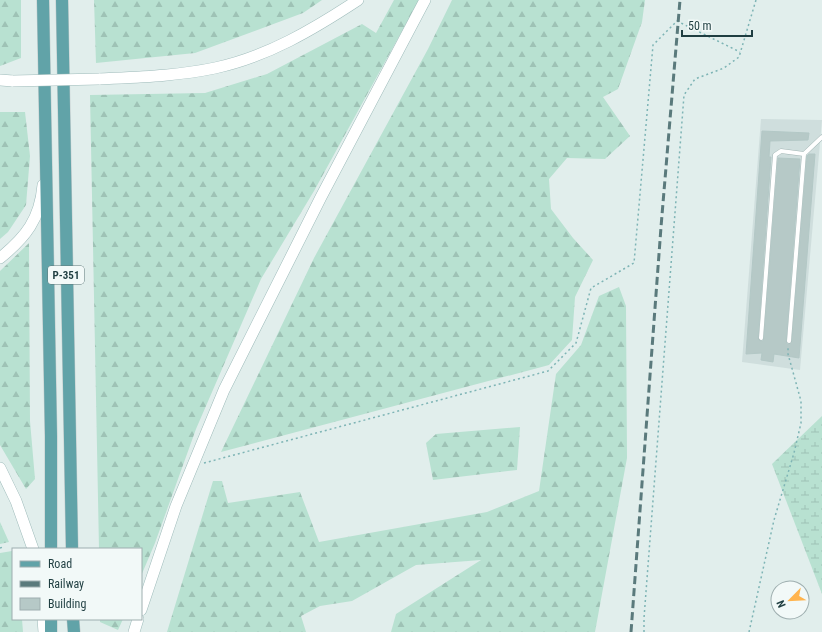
<svg xmlns="http://www.w3.org/2000/svg" width="822" height="632" viewBox="0 0 822 632" font-family="'Roboto Condensed',sans-serif">
<defs>
<pattern id="forest-firs" width="22" height="20" patternUnits="userSpaceOnUse"><rect width="22" height="20" fill="#b8e1d1"/><path d="M5 1l3.5 6h-7zM16 11l3.5 6h-7z" fill="#9ec2b5"/></pattern>
<pattern id="wetland-marsh" width="20" height="14" patternUnits="userSpaceOnUse"><rect width="20" height="14" fill="#b8e1d1"/><path d="M1 5h8M5 5V1M11 12h8M15 12V8" fill="none" stroke="#9ec2b5"/></pattern>
</defs>
<rect width="100%" height="100%" fill="#e1eeec"/>
<!-- built -->
<path fill="#cfdedd" d="M761 119 822 120 800 370 742 362Z"/>
<!-- forest -->
<g fill="url(#forest-firs)">
<path d="M0 0H21V58L0 66Z"/>
<path d="M94 0H322L303 13 195 53 96 63Z"/>
<path d="M394 0H419L314 191 261 279 196 429 155 543 141 576V549H99L90 95 205 93 267 74 362 24 376 33Z"/>
<path d="M452 0H645L642 22 618 89 603 97 630 136 605 159 567 158 549 179 551 209 573 238 593 260 575 297 572 340 549 365 221 452 314 258 428 49Z"/>
<path d="M0 112H25L30 156 26 205 8 232 0 239Z"/>
<path d="M29 243 30 421 35 479 26 489 0 445V271Z"/>
<path d="M619 287 626 306 627 458 595 632H391L396 614 481 560 416 565 352 601 320 606 301 616 306 632H167L213 481H222L228 503 300 492 319 542 487 512 539 491 556 374 581 345 599 296Z"/>
<path d="M520 427 517 470 433 480 426 443 436 434Z"/>
<path d="M0 522 9 542 0 544Z"/>
<path d="M12 551 13 619H22L23 632H0V553Z"/>
<path d="M100 619H123L118 630 100 622Z"/>
</g>
<!-- wetland -->
<path fill="url(#wetland-marsh)" d="M822 416V594L772 464Z"/>
<!-- building -->
<path fill="#b6c9c7" stroke="#b3c8c6" d="M762 131 809 133 808 140 770 141 769 157H771L758 338 760 341H763L764 338 778 158 800 159 786 341 787 344H789L792 341 807 156 809 154H815L799 358 774 354 773 362 761 360 762 353 746 354Z"/>
<g fill="none" stroke-linecap="round" stroke-linejoin="round">
<!-- service casing -->
<g stroke="#a3b6b5" stroke-width="5">
<g id="service">
<path d="M761 338 775 155 781 151 804 154"/>
<path d="M789 341 804 154 822 137"/>
</g>
</g>
<!-- secondary casing -->
<g stroke="#9ebbba" stroke-width="12">
<g id="secondary">
<path d="M99 79C138 77 177 76 215 68 267 57 314 29 358 0"/>
<path d="M0 80 13 81"/>
<path d="M0 258C26 237 40 219 43 185"/>
<path d="M0 468 16 501 33 549"/>
<path d="M141 610 176 506 224 390 321 197 425 0"/>
<path d="M43 619 44 632"/>
<path d="M134 632 138 619"/>
</g>
</g>
<!-- primary casing -->
<g stroke="#c0c9ca" stroke-width="13">
<g id="primary">
<path d="M43 0 51 436V549"/>
<path d="M62 0 72 549"/>
<path d="M51 619V632"/>
<path d="M73 619 74 632"/>
</g>
</g>
<!-- path -->
<g stroke="#7eb4b5" stroke-width="1.5" stroke-dasharray="2 3" stroke-linecap="butt">
<path d="M204 463 548 371 576 343 591 288 634 263 653 45 677 21 740 52"/>
<path d="M0 548 3 547"/>
<path d="M644 632V618L684 95 695 79 724 68 739 57 756 0"/>
<path d="M749 632 774 520 794 453 801 423V401L788 354V348"/>
</g>
<!-- service -->
<use href="#service" stroke="#fff" stroke-width="4"/>
<!-- secondary -->
<use href="#secondary" stroke="#fff" stroke-width="11"/>
<!-- primary -->
<use href="#primary" stroke="#61a3a8" stroke-width="12"/>
<!-- rail -->
<path stroke="#5a7a7c" stroke-width="3" stroke-dasharray="8 4" stroke-linecap="butt" d="M631 632 661 227 680 0"/>
<!-- secondary-bridge casing -->
<g stroke="#9ebbba" stroke-width="12" stroke-linecap="butt">
<path id="secondary-bridge" d="M13 81 99 79"/>
</g>
<!-- secondary-bridge -->
<use href="#secondary-bridge" stroke="#fff" stroke-width="11"/>
</g>
<g text-anchor="middle" dominant-baseline="central" stroke-width="3" stroke-linejoin="round" paint-order="stroke">
<!-- shield labels -->
<rect fill="#f2f9f8" stroke="#5e7678" stroke-width="1" x="48" y="266" width="36" height="18" rx="3"/>
<g font-size="11" font-weight="bold" fill="#1f3e41">
<text x="66" y="275">Р-351</text>
</g>
</g>
<!-- legend -->
<rect x="12" y="548" width="130" height="72" fill="#f2f9f8" stroke="#9eaeaf"/>
<rect x="20" y="561" width="20" height="6" fill="#61a3a8" stroke="#9eaeaf"/>
<text x="48" y="568" font-size="12" fill="#1f3e41">Road</text>
<rect x="20" y="581" width="20" height="6" fill="#5a7a7c" stroke="#9eaeaf"/>
<text x="48" y="588" font-size="12" fill="#1f3e41">Railway</text>
<rect x="20" y="598" width="20" height="12" fill="#b6c9c7" stroke="#9eaeaf"/>
<text x="48" y="608" font-size="12" fill="#1f3e41">Building</text>
<!-- north arrow -->
<g transform="translate(790 600) rotate(246)"><circle r="19" fill="#f2f9f8" stroke="#9eaeaf"/>
<path d="M0-3L7 15L0 10L-7 15Z" fill="#ffb44e"/>
<text y="-6" font-size="11" font-weight="bold" text-anchor="middle" fill="#1f3e41">N</text>
</g>
<!-- scale -->
<path d="M682 30v6h70v-6" fill="none" stroke="#1f3e41" stroke-width="2"/>
<text x="688" y="30" font-size="12" fill="#1f3e41" stroke="#f2f9f8" stroke-width="3" paint-order="stroke">50 m</text>
</svg>
